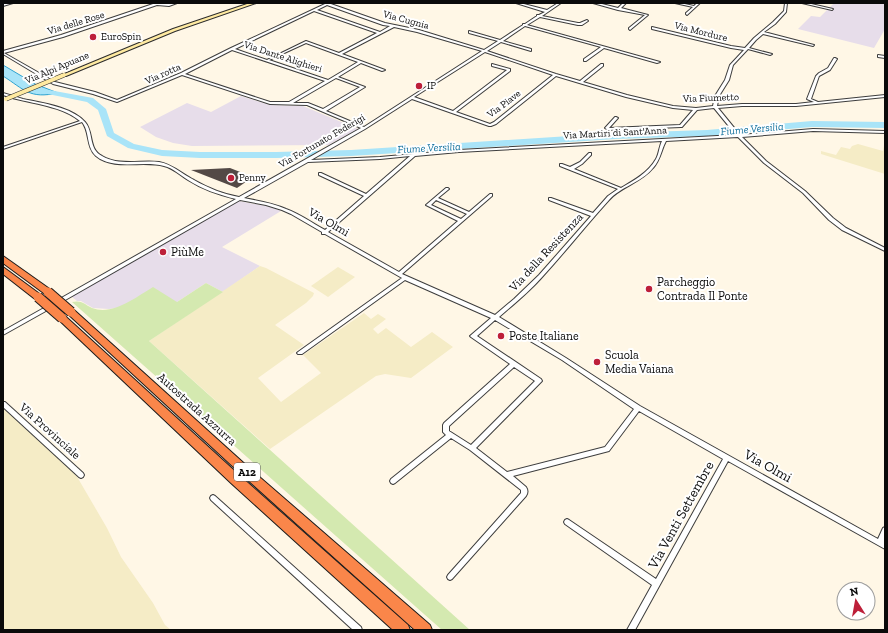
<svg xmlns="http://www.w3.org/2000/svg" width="888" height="633" viewBox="0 0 888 633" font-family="'Zilla Slab',serif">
<rect width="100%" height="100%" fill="#fff7e6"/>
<!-- industrial -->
<g fill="#e7ddea">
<path d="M834 3H885V29L874 48 798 29 811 16 820 17Z"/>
<path d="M241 96 270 105 303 106 358 129 328 145 192 146 173 143 156 137 140 127 187 103 211 112Z"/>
<path d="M239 201 271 207 281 211 222 247 260 266 223 292 206 283 177 302 109 309 93 308 81 301H77L71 296Z"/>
</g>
<!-- farmland -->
<g fill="#f5ecc6">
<path d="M885 140V174L821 154V151L836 155 841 147 850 149 852 146 858 144 883 151Z"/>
<path d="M260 266 266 268 314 293 313 296 306 303 275 325 304 345 258 378 281 402 321 373 303 355 364 313 371 319 378 314 386 319 373 329 378 334 386 328 411 347 432 332 453 347 411 378 385 374 376 376 270 449 149 341Z"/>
<path d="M338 267 355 277 328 297 311 286Z"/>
<path d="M3 407 76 475 107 528 121 557 153 603 165 625 171 630H3Z"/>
</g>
<!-- green -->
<path fill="#d4e9b0" d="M206 283 223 292 149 341 470 630H442L72 302C82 300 84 304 92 308 113 316 136 297 153 287L177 302Z"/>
<!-- water -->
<path fill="#a9e4f8" stroke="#2ea3d1" d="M3 65 35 84 58 93C29 99 25 90 3 76Z"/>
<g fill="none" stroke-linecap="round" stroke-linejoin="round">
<!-- river -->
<path fill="#a9e4f8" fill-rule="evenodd" d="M38 88 93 98 106 109 114 133 134 144 162 150 200 152H276L351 150 616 133 707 130 812 121 885 122V128L812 127 707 136 616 139 351 156 276 158H200L162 156 128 148 107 136 98 110 87 102 38 92Z"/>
</g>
<!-- building -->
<path fill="#534946" d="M230 168 253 177 237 188 191 170Z"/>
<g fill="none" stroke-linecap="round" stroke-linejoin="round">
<!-- street casing -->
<g stroke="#3d3d3d" stroke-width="2">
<g id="street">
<path d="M8 3H13L3 6V4Z"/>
<path d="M156 3 169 4 177 3 169 6 157 5 63 37 4 53 55 82 95 92 117 100 181 73 231 48 325 4 323 3H328L385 23 419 30 484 50 498 41 469 33V31L500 40 523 25V24H525L537 16V15H539L545 12 516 3H520L547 10 558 3H561L542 16 578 23H580L587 20 588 21 582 25H578L540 17 527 25 660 62 657 63 604 48 586 61H584V59L601 47 525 26 503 41 531 49V51L501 42 487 51 556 74 580 81 601 64H603V66L583 82 627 95 673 106 696 108 713 106 715 96 725 80 730 65 744 50 731 48 652 29V27L731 46 745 48 754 38 773 22 784 11 785 3H787L786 12 775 24 764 32 814 45 813 46 763 34 756 40 749 48 772 54 770 55 748 49 733 65 729 80 719 96 717 106 742 104H796L814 102 807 99 816 76 819 73 828 68 834 58H835L837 59 830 70 819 76 811 99 818 102 885 95V97L796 106H742L718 108 740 135 813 129 885 131V133L813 131 742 137 766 161 805 191 833 218 846 228 885 248V251L842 230 829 220 803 193 764 163 738 137 666 141C661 150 661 159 653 168 641 183 620 187 609 200 586 225 566 251 543 276 530 291 514 304 499 317L566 358 640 406 878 539 883 528 885 527V539L884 542H885V549L728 461 635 630H627L652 585 565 524 564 522 565 520 567 519 569 520 656 579 723 459 639 411 609 451 513 476 526 487C528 490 528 493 526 496L452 579 450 580 448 579 447 577 448 575 521 493V490L470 450 451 438 395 483 393 484 391 483 390 481 391 479 446 435 443 432V425L444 423 510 364 471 337 470 336 491 318 405 280 302 354H298L297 353 298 352 402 278 325 234H322V232L291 214 282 210 266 205 240 200 60 303H56V301L236 199C219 195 202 189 188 180 180 175 173 168 164 166 143 160 114 171 96 156 86 147 90 132 82 122L3 149V147L80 121C59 104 28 104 3 95V93C10 95 17 97 23 99 42 103 72 107 85 122 94 132 88 149 102 156 119 166 140 160 159 162 172 164 182 174 194 180 208 188 223 194 239 197L361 128 307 105 270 104 182 75 117 102 93 94 53 84 3 54V51L61 35ZM327 5 383 25 390 26 380 32 317 10ZM314 11 377 33 339 53 306 41 267 60 235 49ZM394 27 417 32 482 51 364 127 326 111 365 87 338 77 361 63 382 71 385 70 342 54ZM306 43 358 62 328 80 269 60ZM232 50 325 81 289 102H270L185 74ZM485 52 553 75 494 122 490 124 456 112 510 71V69L492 64V66L507 70 453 111 414 97ZM556 76 626 97 673 108 693 110 680 125 609 128 618 118 616 117H615L605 128 608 130 681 127H682L697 110 714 108 736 135 459 150 380 157 311 160 365 129 412 99 489 126H491L496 124ZM336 78 360 87 323 109 308 103H293ZM662 141C659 147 659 154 656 159 648 173 633 181 621 188L574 169 582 164 591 155V153H589L580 162 570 167 562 164H560V166L618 189 608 196 593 213 551 198H549V200L591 216 539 275 514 299 495 315 402 274 492 196V194H490L469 212 438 198 449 189 448 188H446L426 205 458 221 399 272 328 232 415 156 459 152ZM410 156 366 194 321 173H319V175L364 196 325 230C312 223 300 214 286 209 273 203 258 201 244 198L308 162 380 159ZM436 200 467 214 461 219 431 205ZM495 320 562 360 634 409 605 447 507 472 476 448 542 381 541 379 477 336ZM514 367 535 381 471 445 449 431V426Z"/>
<path d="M593 3H598L618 8 623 3H626L621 8 648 15 630 30 629 29V28L645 15 618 10Z"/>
<path d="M675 3H680L694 6 697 3H700L687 15 686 14V13L693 7Z"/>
<path d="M802 3H807L833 9 832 10Z"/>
<path d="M878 55 885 56V58L878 57Z"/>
<path d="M51 304 53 306V307L3 335V331Z"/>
<path d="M3 402H5L83 473 84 475 83 477 81 478 79 477 3 407Z"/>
<path d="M213 495 215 496 361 627 362 630H353L211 500 210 498 211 496Z"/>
</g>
</g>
<!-- secondary casing -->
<g stroke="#2c2c2c" stroke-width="2">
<path id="secondary" d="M250 3H256L175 31 66 76 62 75 173 29Z"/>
</g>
<!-- highway casing -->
<g stroke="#1b1b1b" stroke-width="2">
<g id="highway">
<path d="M3 256 51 290 52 292 51 294H45L3 263Z"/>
<path d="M3 267 41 295 42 297 41 299H35L3 274Z"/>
<path d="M71 309 74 310 248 467 430 625 432 630H415L240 473 68 314 67 312Z"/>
<path d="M62 315 65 316 239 475 408 625 410 630H393L231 483 59 320 57 318Z"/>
</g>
</g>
<!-- street -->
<use href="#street" fill="#fff" fill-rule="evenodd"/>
<!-- secondary -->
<use href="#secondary" fill="#ffeaa1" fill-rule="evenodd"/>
<!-- highway -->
<use href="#highway" fill="#fa864a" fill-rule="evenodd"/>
<!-- secondary-bridge casing -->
<g stroke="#2c2c2c" stroke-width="5" stroke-linecap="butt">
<path id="secondary-bridge" d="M6 99 64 75"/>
</g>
<!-- highway-bridge casing -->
<g stroke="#1b1b1b" stroke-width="11" stroke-linecap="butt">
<g id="highway-bridge">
<path d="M48 292 71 312"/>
<path d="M38 297 62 318"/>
</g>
</g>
<!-- secondary-bridge -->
<use href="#secondary-bridge" stroke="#ffeaa1" stroke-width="4"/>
<!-- highway-bridge -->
<use href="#highway-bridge" stroke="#fa864a" stroke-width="9"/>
</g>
<!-- markers -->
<g fill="#bd1f39" stroke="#fff" stroke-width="1.5">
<circle cx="93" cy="37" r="4"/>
<circle cx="419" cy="86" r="4"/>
<circle cx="231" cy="178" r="4"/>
<circle cx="163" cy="252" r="4"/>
<circle cx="649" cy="289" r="4"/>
<circle cx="501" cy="336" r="4"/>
<circle cx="597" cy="362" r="4"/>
</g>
<g text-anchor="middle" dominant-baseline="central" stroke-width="4" stroke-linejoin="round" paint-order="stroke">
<!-- far-street labels -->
<g font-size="10" fill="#0a0a0a" stroke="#fff">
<text transform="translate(406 20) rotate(15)">Via Cugnia</text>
<text transform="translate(76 23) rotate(-17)">Via delle Rose</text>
<text transform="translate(701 32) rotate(14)">Via Mordure</text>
<text transform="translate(283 57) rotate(18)">Via Dante Alighieri</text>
<text transform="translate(57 68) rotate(-23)">Via Alpi Apuane</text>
<text transform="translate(163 74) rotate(-24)">Via rotta</text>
<text transform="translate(711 98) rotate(-2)">Via Fiumetto</text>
<text transform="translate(504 104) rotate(-37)">Via Piave</text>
<text transform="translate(615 133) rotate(-3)">Via Martiri di Sant'Anna</text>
<text transform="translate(322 141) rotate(-30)">Via Fortunato Federigi</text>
</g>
<!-- far-poi labels -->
<g font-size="10" fill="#0a0a0a" stroke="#fff" text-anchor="start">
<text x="101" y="37">EuroSpin</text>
<text x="427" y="86">IP</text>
<text x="239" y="178">Penny</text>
</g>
<!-- far-water labels -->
<g font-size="11" font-style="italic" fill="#11709d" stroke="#fff">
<text transform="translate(752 129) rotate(-5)">Fiume Versilia</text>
<text transform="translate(429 148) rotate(-3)">Fiume Versilia</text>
</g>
<!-- shield labels -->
<rect fill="#fff" stroke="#545454" stroke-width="1" x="234" y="463" width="26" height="18" rx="3"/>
<g font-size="11" font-weight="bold" fill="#0a0a0a">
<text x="247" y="472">A12</text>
</g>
<!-- street labels -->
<g font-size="12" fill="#0a0a0a" stroke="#fff">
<text transform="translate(329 222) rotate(30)">Via Olmi</text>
<text transform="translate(546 252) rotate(-47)">Via della Resistenza</text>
<text transform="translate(197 409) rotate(42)">Autostrada Azzurra</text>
<text transform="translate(50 431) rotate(42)">Via Provinciale</text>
</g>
<!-- poi labels -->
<g font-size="12" fill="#0a0a0a" stroke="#fff" text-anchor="start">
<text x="171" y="252">PiùMe</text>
<text x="657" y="282">Parcheggio<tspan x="657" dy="14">Contrada Il Ponte</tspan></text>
<text x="509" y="336">Poste Italiane</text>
<text x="605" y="355">Scuola<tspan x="605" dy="14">Media Vaiana</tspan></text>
</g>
<!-- near-street labels -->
<g font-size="14" fill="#0a0a0a" stroke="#fff">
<text transform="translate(768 466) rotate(29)">Via Olmi</text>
<text transform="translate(681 515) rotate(-61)">Via Venti Settembre</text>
</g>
</g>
<!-- border -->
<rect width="888" height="633" fill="none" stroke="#0a0a0a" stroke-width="8"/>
<!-- north arrow -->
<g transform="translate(856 601) rotate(349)"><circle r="19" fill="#ffffff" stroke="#9d9d9d"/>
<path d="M0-3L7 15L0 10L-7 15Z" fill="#bd1f39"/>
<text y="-6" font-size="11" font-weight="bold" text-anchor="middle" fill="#0a0a0a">N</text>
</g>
</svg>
